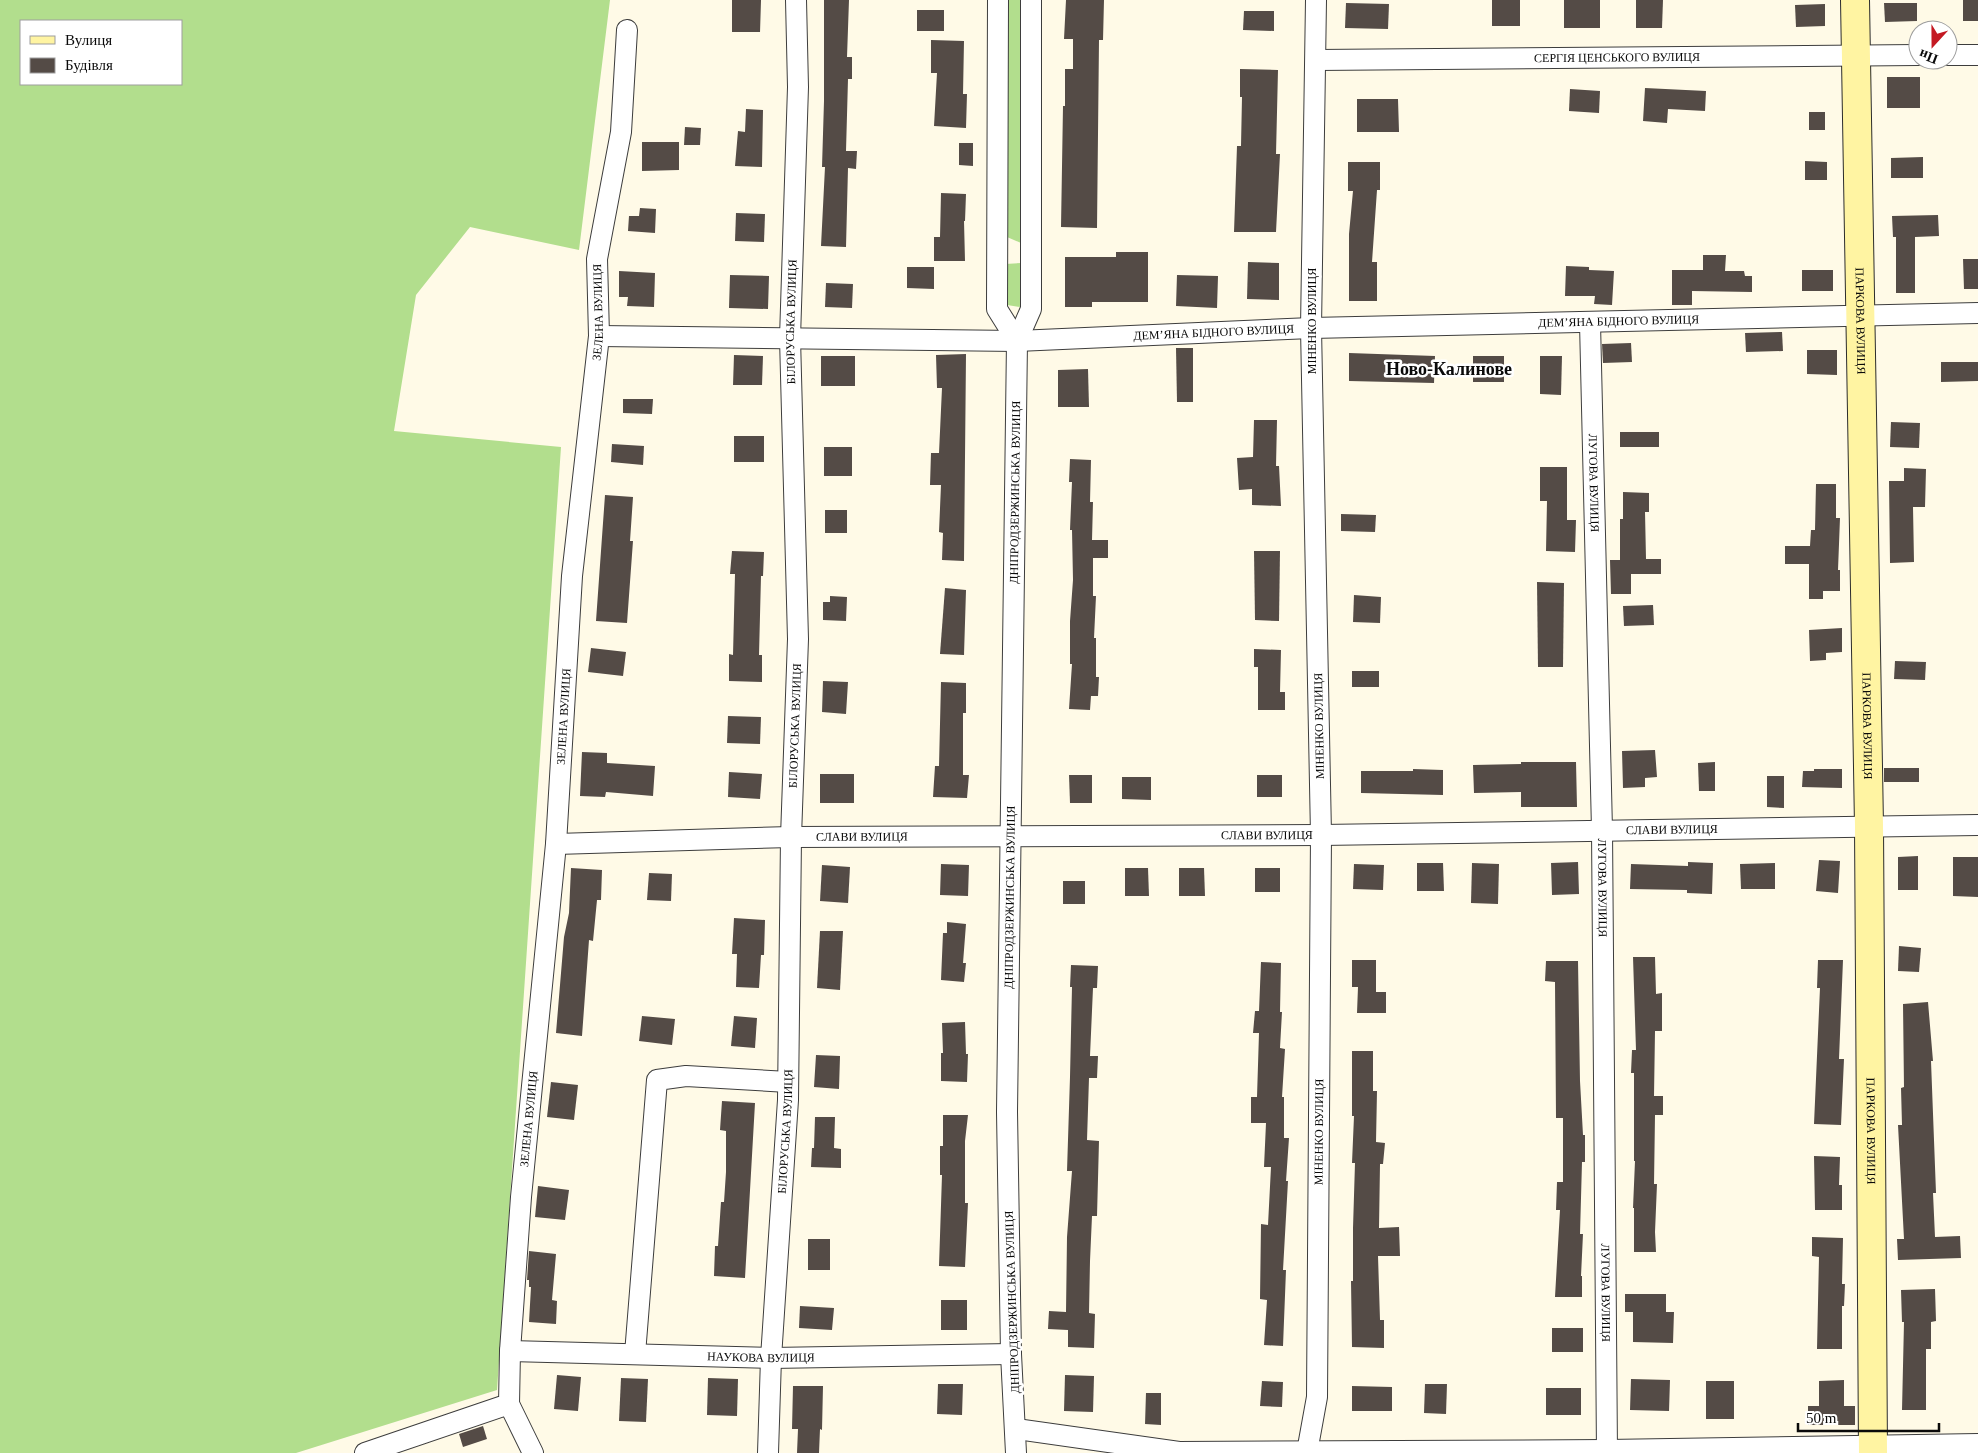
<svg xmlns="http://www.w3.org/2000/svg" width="1978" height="1453" viewBox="0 0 1978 1453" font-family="'Times New Roman',serif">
<rect width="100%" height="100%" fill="#fffae7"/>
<!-- forest -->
<g fill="#b2de8d" fill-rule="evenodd">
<path d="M0 0H610L579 250 470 227 416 295 394 431 561 447 497 1390 296 1453H0ZM21 21H181V84H21Z"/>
<path d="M1008 0H1024L1021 243 1007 237Z"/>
<path d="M1021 263 1020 307 1007 305 1005 264Z"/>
</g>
<!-- building -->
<g fill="#544b46">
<path d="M732 0H761L760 32H732Z"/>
<path d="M824 0H849L847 57H852V79H848L846 151H857L856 169 848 168 846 247 821 246 825 167H822L824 101Z"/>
<path d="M1066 0H1104L1103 40H1099L1097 228 1061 227 1063 106H1065V69H1073V39H1064Z"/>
<rect x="1492" y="0" width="28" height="26"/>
<rect x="1564" y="0" width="36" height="28"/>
<path d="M1636 0H1663L1662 28H1636Z"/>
<rect x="1963" y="0" width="15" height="21"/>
<path d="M1346 3 1389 4 1388 29 1345 28Z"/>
<path d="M1884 3H1917V21L1885 22Z"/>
<path d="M1825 4V26L1796 27 1795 5Z"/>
<rect x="917" y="10" width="27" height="21"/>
<path d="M1244 11H1274V31L1243 30Z"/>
<path d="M931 40 964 41 963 94H967L966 128 934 126 937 73H931Z"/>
<path d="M1240 69 1278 70 1276 154H1280L1276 232H1234L1237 146H1241L1242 97H1240Z"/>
<rect x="1887" y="77" width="33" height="31"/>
<path d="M1645 88 1706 91 1705 111 1668 109 1667 123 1643 121Z"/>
<path d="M1570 89 1600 91 1599 113 1569 111Z"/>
<path d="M1357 99H1398L1399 132H1357Z"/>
<path d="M746 109 763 110 762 167 735 166 738 131 745 132Z"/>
<rect x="1809" y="112" width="16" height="18"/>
<path d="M685 127 701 128 700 145H684Z"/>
<path d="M642 142H679V170L642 171Z"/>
<path d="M959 143H973V166L959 165Z"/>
<path d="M1923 157V178H1891V158Z"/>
<path d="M1805 161 1827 162V180H1805Z"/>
<path d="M1348 162H1380V190H1377L1372 262H1377V301H1349V234L1353 191H1348Z"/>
<path d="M941 193 966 194 965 221H964L965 261H934V237H940Z"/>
<path d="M640 208 656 209 655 233 628 231 629 216H639Z"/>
<path d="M736 213 765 214 764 242 735 241Z"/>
<path d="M1938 215 1939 236 1915 237V293H1896V237H1893L1892 216Z"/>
<path d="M1116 252H1148V302H1092V307H1065V257H1116Z"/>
<path d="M1703 255H1726L1725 271H1744L1745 276H1752V292L1692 291V305H1672V270H1703Z"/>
<path d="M1963 259H1978V289H1964Z"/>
<path d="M1248 262 1279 263V300L1247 299Z"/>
<path d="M1566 266 1589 267V270L1614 271 1612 305 1594 304 1595 296H1565Z"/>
<path d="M907 267H934V289L907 288Z"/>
<rect x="1802" y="270" width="31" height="21"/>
<path d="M619 271 655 273 654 307 627 306 628 297H619Z"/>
<path d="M730 275 769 276 768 309 729 308Z"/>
<path d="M1177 275 1218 276 1217 308 1176 306Z"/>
<path d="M826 283 853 284 852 308 825 307Z"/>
<path d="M1782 332 1783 351 1746 352 1745 333Z"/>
<path d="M1631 343 1632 362 1603 363 1602 344Z"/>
<path d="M1176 348H1193V402H1177Z"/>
<path d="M1807 350H1837V375L1807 374Z"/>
<path d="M1349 353 1435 356 1434 383 1349 381Z"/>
<path d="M966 354 964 561 942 560 943 533 939 532 941 485H930L931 453H939L942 388H937L936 355Z"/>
<path d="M734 355 763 356 762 385H733Z"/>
<rect x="821" y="356" width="34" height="30"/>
<rect x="1473" y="356" width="31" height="26"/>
<path d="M1540 356H1562L1561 395 1540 394Z"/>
<path d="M1941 362H1978V381L1941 382Z"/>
<path d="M1088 369 1089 407H1058V370Z"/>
<path d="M623 399H653L652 414 623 413Z"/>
<path d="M1254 420H1277L1276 466H1279L1281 506 1252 505V489L1239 490 1237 458 1253 457Z"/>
<path d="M1891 422 1920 423 1919 448 1890 447Z"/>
<rect x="1620" y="432" width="39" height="15"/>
<rect x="734" y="436" width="30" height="26"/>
<path d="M612 444 644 446 643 465 611 462Z"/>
<rect x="824" y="447" width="28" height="29"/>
<path d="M1070 459 1091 460 1090 502H1093L1092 540H1108V558H1093V596H1096L1094 638H1096V677H1099L1098 696H1091L1090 710 1069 709 1072 664H1070V621L1073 580 1072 530H1070L1072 482H1069Z"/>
<path d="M1540 467H1567V520H1576L1575 552 1546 551 1547 501H1540Z"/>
<path d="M1904 468 1926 469 1925 507H1913L1914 562 1890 563 1889 481H1904Z"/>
<path d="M1816 484H1836V518H1840L1838 570H1840V591H1823V599H1809V564H1785V546H1810L1811 530H1815Z"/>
<path d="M1623 492 1649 493V512H1645L1646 559H1661V574H1631V594H1611L1610 560H1620V519H1623Z"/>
<path d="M605 495 633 497 630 541H633L627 623 596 621Z"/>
<rect x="825" y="510" width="22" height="23"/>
<path d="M1341 514 1376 515 1375 532 1341 531Z"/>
<path d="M732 551 764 552 763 576H761L759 655H762V682L729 681V654L733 655 735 574H730Z"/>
<path d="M1254 551H1280L1279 621 1255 620Z"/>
<path d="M1537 582 1564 583 1563 667H1538Z"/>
<path d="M945 588 966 590 964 655 940 654Z"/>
<path d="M1354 595 1381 597 1380 623 1353 622Z"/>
<path d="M830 596 847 597 846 621 823 620V602H830Z"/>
<path d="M1653 605 1654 625 1624 626 1623 606Z"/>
<path d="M1842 628V652L1826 653V660L1810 661 1809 630Z"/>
<path d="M591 648 626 652 623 676 588 672Z"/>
<path d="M1254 649 1281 650 1280 692H1285V710H1258V667H1254Z"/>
<path d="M1895 661 1926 662 1925 680 1894 679Z"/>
<rect x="1352" y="671" width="27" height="16"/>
<path d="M823 681 848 682 846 714 822 712Z"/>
<path d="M941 682 966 683V713H963V775H969L967 798 933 797 935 766H939Z"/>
<path d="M728 716 761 717 760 744 727 743Z"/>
<path d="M1655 750 1657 777 1645 778V787L1623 788 1622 751Z"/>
<path d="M582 752 607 753V763L655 766 653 796 606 792 605 797 580 796Z"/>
<path d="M1521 762H1576L1577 807H1521V792L1474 793 1473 765 1521 764Z"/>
<path d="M1715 762V791H1699L1698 763Z"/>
<rect x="1884" y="768" width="35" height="14"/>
<path d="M1413 769 1443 770V795L1361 793V771H1413Z"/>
<path d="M1814 769H1842V788L1802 787 1803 771H1814Z"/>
<path d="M729 772 762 774 760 799 728 797Z"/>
<rect x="820" y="774" width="34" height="29"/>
<path d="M1069 775H1092V803H1070Z"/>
<rect x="1257" y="775" width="25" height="22"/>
<path d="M1767 776H1784V808L1767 807Z"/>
<path d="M1122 777H1151V800L1122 799Z"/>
<path d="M1918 856V890H1898V857Z"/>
<path d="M1953 857H1978V897L1953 896Z"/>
<path d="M1819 860 1840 861 1838 893 1816 891Z"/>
<path d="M1578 862 1579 894 1552 895 1551 863Z"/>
<path d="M1688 862 1713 863 1712 894 1687 893V890L1630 889 1631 864 1688 866Z"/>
<path d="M1417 863H1443L1444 891H1417Z"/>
<path d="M1472 863 1499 864 1498 904 1471 903Z"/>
<path d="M1775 863V889H1741L1740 864Z"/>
<path d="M941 864 969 865 968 896 940 895Z"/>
<path d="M1354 864 1384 865 1383 890 1353 889Z"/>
<path d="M822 865 850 867 848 903 820 901Z"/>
<path d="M571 868 602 870 601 900H597L593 941 589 940 582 1036 556 1033 564 937 569 913Z"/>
<path d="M1125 868H1148L1149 896H1125Z"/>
<path d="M1179 868H1204L1205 896H1179Z"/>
<rect x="1255" y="868" width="25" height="24"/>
<path d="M649 873 672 874 671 901 647 900Z"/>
<rect x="1063" y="881" width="22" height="23"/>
<path d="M734 918 765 920 764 955H761L759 988 736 987 737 954H732Z"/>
<path d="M947 922 966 924 963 963H966L964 982 941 980 943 933H947Z"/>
<path d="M820 931H843L840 990 817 988Z"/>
<path d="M1899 946 1921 948 1919 972 1898 971Z"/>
<path d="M1633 957H1655L1656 994 1662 993V1031H1655L1654 1096H1663V1115H1655L1654 1184H1657L1655 1232 1656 1252H1634V1208H1633L1635 1161H1634V1073H1631L1632 1050H1636Z"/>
<path d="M1352 960H1376V992H1386V1013H1357L1358 987H1352Z"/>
<path d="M1818 960H1843L1839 1059H1844L1841 1125 1814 1124 1820 988H1817Z"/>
<path d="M1546 961H1578L1580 1081 1583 1135H1585V1162H1582L1580 1234H1583L1581 1276H1582V1297H1555L1560 1210H1556L1557 1182H1563V1118H1556L1555 982 1545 981Z"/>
<path d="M1261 962 1281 963 1280 1012H1282L1280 1048 1285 1049 1282 1097H1284V1138H1289L1286 1181H1288L1283 1270H1286L1283 1346 1264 1345 1267 1300 1260 1299 1261 1224 1268 1225 1271 1167H1264L1266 1123H1251V1097H1257L1259 1033H1253L1255 1011H1259Z"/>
<path d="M1071 965 1098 966 1097 988H1093L1090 1056H1098L1097 1078H1089L1087 1140 1099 1141 1097 1216H1092L1090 1261 1089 1313 1095 1314 1094 1348 1068 1347V1330L1048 1329 1049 1311 1066 1312 1067 1237 1072 1171H1067L1070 1077 1072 987H1070Z"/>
<path d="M1928 1002 1933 1061H1931L1936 1193H1933L1935 1237 1960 1236 1961 1258 1898 1260 1897 1239H1904L1898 1125H1902L1901 1088 1904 1087 1903 1004Z"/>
<path d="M642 1016 675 1019 672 1045 639 1041Z"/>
<path d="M734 1016 757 1018 755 1048 731 1046Z"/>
<path d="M965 1022 966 1054H968L967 1082 941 1081V1053H943L942 1023Z"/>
<path d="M1352 1051H1373V1091H1377L1376 1142 1385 1143 1383 1164H1380L1379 1228 1399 1227 1400 1256H1378L1380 1320H1384V1348L1352 1347 1351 1281H1353V1228L1355 1163H1352L1354 1116H1352Z"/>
<path d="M816 1055 840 1056 839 1089 814 1087Z"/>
<path d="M551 1082 578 1085 574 1120 547 1117Z"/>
<path d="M722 1101 755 1103 745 1278 714 1276 715 1246H718L721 1202H724L726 1172V1131L720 1130Z"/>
<path d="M943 1115H968L965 1141V1203H968L965 1267 939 1266 942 1175H940V1146H943Z"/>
<path d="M815 1117H835L834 1148 841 1149V1168L811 1167 812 1148H814Z"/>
<path d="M1814 1156 1840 1157 1839 1185H1842V1210H1815Z"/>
<path d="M538 1186 569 1190 565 1220 535 1217Z"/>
<path d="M1812 1237 1843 1238 1842 1284H1845L1844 1306H1842V1349H1817L1819 1257 1812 1256Z"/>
<rect x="808" y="1239" width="22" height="31"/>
<path d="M529 1251 556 1254 552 1300 557 1301 556 1324 529 1322 531 1287H529V1280H527Z"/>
<path d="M1935 1289 1936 1321 1931 1322V1349H1926V1410H1902L1904 1322H1902L1901 1290Z"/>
<path d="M1625 1294H1666V1312H1674L1673 1343 1633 1342V1312H1625Z"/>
<rect x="941" y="1300" width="26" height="30"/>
<path d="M800 1306 834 1308 832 1330 799 1328Z"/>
<rect x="1552" y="1328" width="31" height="24"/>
<path d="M557 1375 581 1377 578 1411 554 1409Z"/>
<path d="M1065 1375 1094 1376 1093 1412 1064 1411Z"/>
<path d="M621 1378 648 1379 646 1422 619 1421Z"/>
<path d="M708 1378 738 1379 737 1416 707 1415Z"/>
<path d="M1631 1379 1670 1380 1669 1411 1630 1410Z"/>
<path d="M1844 1380V1406H1855V1425H1808V1406H1819V1381Z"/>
<path d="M1262 1381 1283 1382 1282 1407 1260 1406Z"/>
<rect x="1706" y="1381" width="28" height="38"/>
<path d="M938 1384H963L962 1415 937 1414Z"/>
<path d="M1425 1384H1447L1446 1414 1424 1413Z"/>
<path d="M793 1386H823L822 1430 820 1429 819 1453H797L798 1429H792Z"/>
<path d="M1352 1386 1392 1387V1411H1352Z"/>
<rect x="1546" y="1388" width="35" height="27"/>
<path d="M1146 1393H1161V1425L1145 1424Z"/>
<path d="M483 1426 487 1439 463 1447 459 1434Z"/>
</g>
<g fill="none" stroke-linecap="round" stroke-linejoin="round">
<!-- street casing -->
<g stroke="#3d3d3d" stroke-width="22">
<g id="street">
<path d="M998 0 997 309 1017 341"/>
<path d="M1948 55H1978"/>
<path id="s1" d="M1317 60 1918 55"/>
<path id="s2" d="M1590 323 1602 830 1607 1453"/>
<path id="s3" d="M599 336 1017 341 1311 328 1978 313"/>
<path id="s4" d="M556 844 791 837 1321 835 1978 825"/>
<path id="s5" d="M510 1351 771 1358 1011 1354"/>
<path d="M635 1354 657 1080 686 1076 788 1082"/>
<path d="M509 1404 533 1453"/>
<path d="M1016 1429 1179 1452 1607 1450 1978 1444"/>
<path id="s6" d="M1307 1452 1317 1397 1321 835 1311 328 1316 0"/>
<path id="s7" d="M365 1453 509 1404 510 1351 521 1197 556 844 572 576 599 336 597 259 621 132 627 30"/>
<path id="s8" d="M768 1453 771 1358 788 1100 791 837 798 639 790 338 798 87 796 0"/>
<path id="s9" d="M1016 1453 1011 1354 1007 1112 1017 341 1031 309V0"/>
</g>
</g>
<!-- secondary casing -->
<g stroke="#2c2c2c" stroke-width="30">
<g id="secondary">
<path id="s10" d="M1855 0 1869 826 1873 1453"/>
</g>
</g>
<!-- street -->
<use href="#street" stroke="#fff" stroke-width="20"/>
<!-- secondary -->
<use href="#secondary" stroke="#fff4a2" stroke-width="28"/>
</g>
<g text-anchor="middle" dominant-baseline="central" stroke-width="5" stroke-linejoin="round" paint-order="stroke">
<!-- street labels -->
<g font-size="12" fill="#0a0a0a" stroke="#fff">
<text stroke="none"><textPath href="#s1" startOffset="300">СЕРГІЯ ЦЕНСЬКОГО ВУЛИЦЯ</textPath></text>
<text stroke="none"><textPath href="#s7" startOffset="1248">ЗЕЛЕНА ВУЛИЦЯ</textPath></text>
<text transform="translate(1312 321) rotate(-90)">МІНЕНКО ВУЛИЦЯ</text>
<text stroke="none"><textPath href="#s8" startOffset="1132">БІЛОРУСЬКА ВУЛИЦЯ</textPath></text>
<text stroke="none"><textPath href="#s3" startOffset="1020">ДЕМ’ЯНА БІДНОГО ВУЛИЦЯ</textPath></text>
<text stroke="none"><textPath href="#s10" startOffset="321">ПАРКОВА ВУЛИЦЯ</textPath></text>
<text stroke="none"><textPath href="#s3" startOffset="615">ДЕМ’ЯНА БІДНОГО ВУЛИЦЯ</textPath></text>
<text stroke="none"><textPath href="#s2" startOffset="160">ЛУГОВА ВУЛИЦЯ</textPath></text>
<text stroke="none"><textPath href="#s9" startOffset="961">ДНІПРОДЗЕРЖИНСЬКА ВУЛИЦЯ</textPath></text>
<text stroke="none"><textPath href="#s7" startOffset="842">ЗЕЛЕНА ВУЛИЦЯ</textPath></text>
<text transform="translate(1319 726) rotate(-91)">МІНЕНКО ВУЛИЦЯ</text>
<text stroke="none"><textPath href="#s10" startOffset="726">ПАРКОВА ВУЛИЦЯ</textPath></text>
<text stroke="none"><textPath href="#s8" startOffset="728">БІЛОРУСЬКА ВУЛИЦЯ</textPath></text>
<text stroke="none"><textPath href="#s4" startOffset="1116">СЛАВИ ВУЛИЦЯ</textPath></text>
<text stroke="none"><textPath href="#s4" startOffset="711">СЛАВИ ВУЛИЦЯ</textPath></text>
<text stroke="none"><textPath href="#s4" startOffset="306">СЛАВИ ВУЛИЦЯ</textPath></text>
<text stroke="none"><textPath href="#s2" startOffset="565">ЛУГОВА ВУЛИЦЯ</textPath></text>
<text stroke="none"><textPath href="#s9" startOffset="556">ДНІПРОДЗЕРЖИНСЬКА ВУЛИЦЯ</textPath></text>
<text stroke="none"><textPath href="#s7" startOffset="438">ЗЕЛЕНА ВУЛИЦЯ</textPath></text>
<text stroke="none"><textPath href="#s8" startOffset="322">БІЛОРУСЬКА ВУЛИЦЯ</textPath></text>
<text stroke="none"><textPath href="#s6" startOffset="321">МІНЕНКО ВУЛИЦЯ</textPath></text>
<text stroke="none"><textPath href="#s10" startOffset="1131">ПАРКОВА ВУЛИЦЯ</textPath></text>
<text stroke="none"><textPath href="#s2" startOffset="970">ЛУГОВА ВУЛИЦЯ</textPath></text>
<text transform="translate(1012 1302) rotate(-92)">ДНІПРОДЗЕРЖИНСЬКА ВУЛИЦЯ</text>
<text stroke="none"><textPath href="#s5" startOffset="251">НАУКОВА ВУЛИЦЯ</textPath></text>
</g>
<!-- district labels -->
<g font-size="18" font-weight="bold" fill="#0a0a0a" stroke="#fff">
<text x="1449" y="369">Ново-Калинове</text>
</g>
</g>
<!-- legend -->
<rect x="20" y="20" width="162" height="65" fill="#ffffff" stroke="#9d9d9d"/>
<rect x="30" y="36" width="25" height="8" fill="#fff4a2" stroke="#9d9d9d"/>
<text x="65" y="45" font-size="15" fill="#0a0a0a">Вулиця</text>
<rect x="30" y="58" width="25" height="15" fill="#544b46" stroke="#9d9d9d"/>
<text x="65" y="70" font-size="15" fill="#0a0a0a">Будівля</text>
<!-- north arrow -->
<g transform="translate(1933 45) rotate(201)"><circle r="24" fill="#ffffff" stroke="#9d9d9d"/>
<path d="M0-4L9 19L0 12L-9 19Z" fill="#c41922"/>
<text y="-8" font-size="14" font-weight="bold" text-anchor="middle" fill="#0a0a0a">Пн</text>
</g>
<!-- scale -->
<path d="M1798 1423v8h141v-8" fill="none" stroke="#0a0a0a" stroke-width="2.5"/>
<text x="1806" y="1423" font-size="15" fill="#0a0a0a" stroke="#ffffff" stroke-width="4" paint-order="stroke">50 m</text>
</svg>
